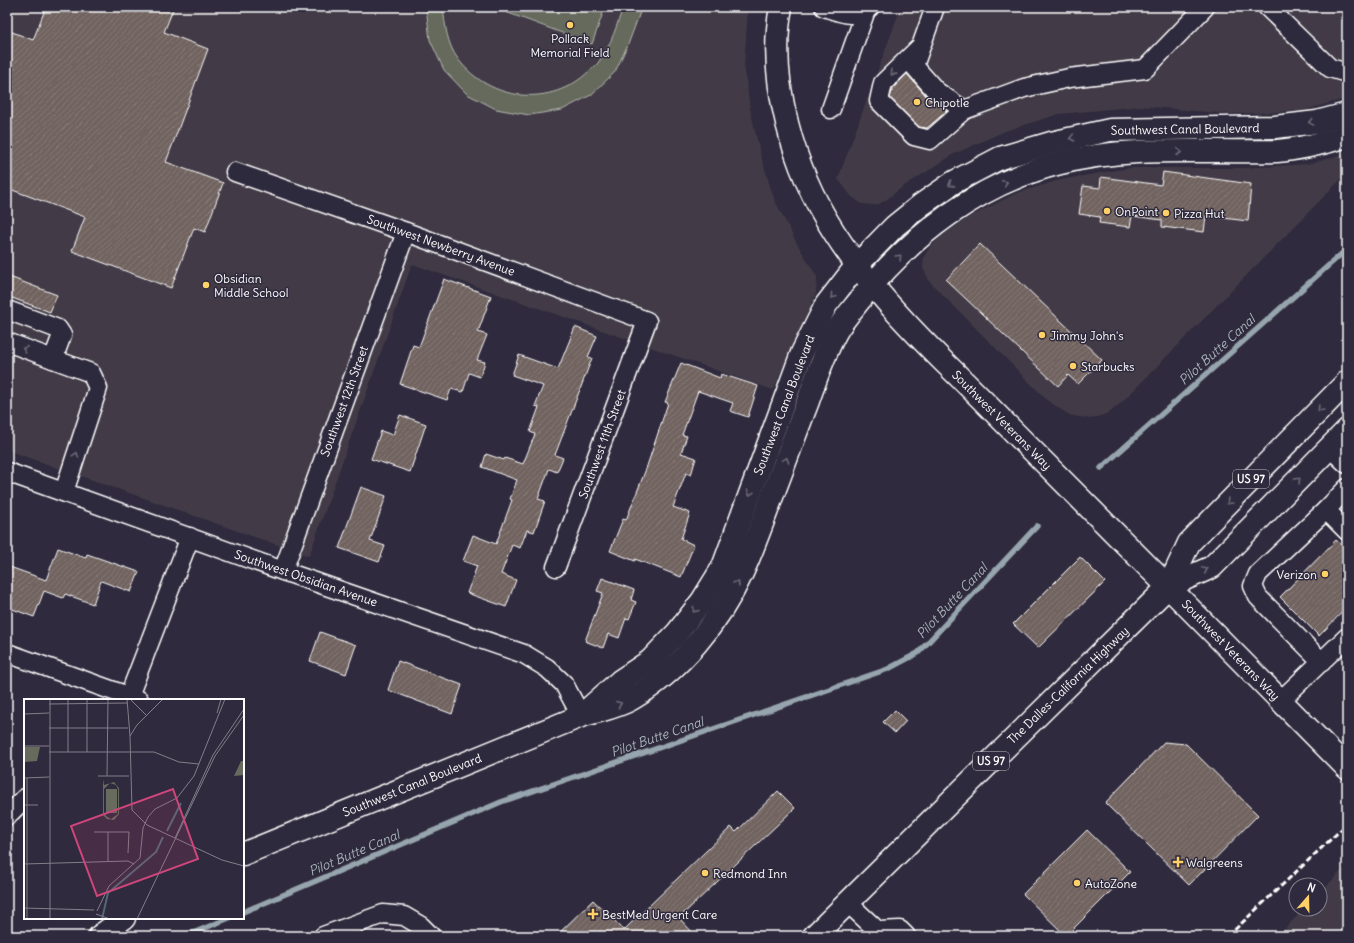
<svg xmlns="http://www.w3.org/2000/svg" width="1354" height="943" viewBox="0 0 1354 943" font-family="Delius,sans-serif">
<defs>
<pattern id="building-hatch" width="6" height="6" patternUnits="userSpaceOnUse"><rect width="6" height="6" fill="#71635f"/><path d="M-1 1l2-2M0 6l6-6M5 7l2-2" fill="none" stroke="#867a77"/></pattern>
</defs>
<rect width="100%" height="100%" fill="#2f2a3d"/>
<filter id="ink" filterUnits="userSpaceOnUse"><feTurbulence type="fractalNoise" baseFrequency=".025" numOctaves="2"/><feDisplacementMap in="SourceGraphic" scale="8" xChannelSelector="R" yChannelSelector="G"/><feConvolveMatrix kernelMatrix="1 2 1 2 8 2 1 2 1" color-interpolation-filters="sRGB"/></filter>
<g filter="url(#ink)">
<!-- built -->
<g fill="#433b47">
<path d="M7 7H748L744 65 750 109 760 153 774 199 795 240 817 277 816 293 773 390 412 264 309 556 7 450Z"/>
<path d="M901 7H1347V98L1302 111 1229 114 1141 106 1059 114 1005 131 954 154 901 188 886 200 877 205 862 204 852 197 838 179Z"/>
<path d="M1347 154V173L1122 402 1109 413 1091 419 1069 415 1047 400 930 282 923 268 924 257 930 247 943 235 969 217 1017 193 1060 180 1129 168H1244L1308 164Z"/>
<path d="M1347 865V936H1278L1304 909H1320V893Z"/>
</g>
<!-- pitch -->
<g fill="#666b5d" stroke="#b2b5ae">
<path d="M426 7H443C445 25 447 44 458 59 490 102 552 108 589 71 593 68 598 64 600 60 611 45 617 25 623 7H642L629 42 615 72 591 95 562 110 529 115 496 109 467 94 444 70 430 40Z"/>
<path d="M492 7H605L592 44Z"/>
</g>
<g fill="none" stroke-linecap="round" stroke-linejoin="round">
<!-- stream -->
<g stroke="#96a5ae" stroke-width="5.5">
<path d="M1101 468 1347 249"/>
<path d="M243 912 501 802 888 669 918 653 1037 526"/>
<path d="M186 936 229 918"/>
</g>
</g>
<!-- building -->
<g fill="url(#building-hatch)" stroke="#fff">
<path d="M46 7H174L164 32 208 49 166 162 223 183 205 232 194 228 171 288 72 251 85 217 7 188V30L33 40Z"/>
<path d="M907 74 928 98 947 111 927 128 919 127 890 98 893 88Z"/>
<path d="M1163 172 1251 184 1248 221 1206 216 1204 232 1162 227V220L1132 216 1130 227 1099 223 1100 217 1079 214 1083 186 1100 188 1101 177 1161 185Z"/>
<path d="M980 244 1102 360 1078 384 1068 375 1058 386 946 280Z"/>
<path d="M7 276 57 295 50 312 7 296Z"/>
<path d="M444 279 491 296 478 332 487 335 477 360 485 362 480 377 469 373 463 392 451 389 447 400 400 384 413 345 419 347Z"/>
<path d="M575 327 597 336 588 357 592 358 555 455 563 458 557 472 549 469 538 499 545 501 534 532 527 530 520 548 512 545 501 574 516 580 506 607 467 593 477 566 463 561 473 535 496 544 512 500 510 499 517 480 482 467 486 454 504 460 505 458 523 464 535 434 530 432 539 407 535 406 543 386 512 375 519 355 558 369Z"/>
<path d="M681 363 720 378 721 374 758 386 748 417 730 411 733 403 698 391 682 435 687 436 681 453 696 458 691 475 686 473 673 507 690 513 681 539 694 545 681 577 635 559V561L610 551 623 519 626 520 646 469 668 403 665 402Z"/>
<path d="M400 415 426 424 410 472 371 459 381 431 393 435Z"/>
<path d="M361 487 386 496 370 541 385 546 379 562 339 548Z"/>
<path d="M1336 540 1347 550V607L1319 636 1280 597Z"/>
<path d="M58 548 86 558 87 554 139 572 131 592 101 581 93 604 65 594 63 598 44 591 34 617 7 607V566L46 580Z"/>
<path d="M1080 557 1105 582 1038 648 1013 624Z"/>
<path d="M602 578 634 590 631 600 636 602 629 619 626 618 619 638 608 634 603 648 585 641 603 593 597 591Z"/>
<path d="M320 632 356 645 346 674 310 661Z"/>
<path d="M398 661 462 685 452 714 388 690Z"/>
<path d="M895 710 906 721 895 733 883 722Z"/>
<path d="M1164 742 1186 744 1258 815 1189 885 1105 803Z"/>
<path d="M778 791 795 808 679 918 696 936H556L593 900 624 930 731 827 736 832Z"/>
<path d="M1087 830 1130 872 1066 936 1023 894Z"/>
</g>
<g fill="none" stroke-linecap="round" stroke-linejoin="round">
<!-- minor casing -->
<g stroke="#fff" stroke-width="21">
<g id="minor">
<path d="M824 7C839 12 857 20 870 7"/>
<path d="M935 7 914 66 936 91 964 110 1024 88 1069 78 1145 69 1205 7"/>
<path d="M1267 7 1330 68 1347 73"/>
<path d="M919 48 883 83 879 101 914 136 930 140 964 110"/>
<path d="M831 109 865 13"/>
<path d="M235 172 406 232 647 321 556 567"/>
<path d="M7 310 58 329 62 335 53 359"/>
<path d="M7 342 91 373 98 388 64 492"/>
<path d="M1330 448 1347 464"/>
<path d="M7 472 283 571 524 654 547 668 564 684 581 716"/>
<path d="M1326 510 1347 531"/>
<path d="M283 571 406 232"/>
<path d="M7 653 139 700"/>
<path d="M1322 662 1258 597 1253 586 1258 574 1326 510 1347 488"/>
<path d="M125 700 129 696 190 537"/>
<path d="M1281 700 1347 637"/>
<path d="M7 816 25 798"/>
<path d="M848 903 878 931 900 930 906 936"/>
<path d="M323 936 383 914 404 916 421 926 431 936"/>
</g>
</g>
<!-- major casing -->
<g stroke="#fff" stroke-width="25">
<g id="major">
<path d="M781 7C767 81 794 170 834 232 865 281 904 322 945 363 972 389 998 416 1025 443 1133 551 1240 659 1347 768"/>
<path d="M585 712 620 681 650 661 677 633 702 601 723 567 802 353 826 305 857 265 895 226 921 205 954 182 1000 158 1051 143 1110 130 1275 127 1317 122 1347 114"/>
<path d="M243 854 581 716C598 711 618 707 633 698 679 671 720 621 742 573 754 547 763 521 773 494 785 463 796 432 808 401 816 378 824 354 836 332 842 321 851 311 859 301 910 236 979 183 1060 163 1130 145 1205 153 1277 151 1301 149 1324 143 1347 136"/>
<path d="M100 936 124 918"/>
</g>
</g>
<!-- highway casing -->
<g stroke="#fff" stroke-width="25">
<g id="highway">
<path d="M1169 586 1212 567 1347 430"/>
<path d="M814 936 1169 586 1189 543 1347 382"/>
</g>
</g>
<!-- minor -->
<use href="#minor" stroke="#2f2a3d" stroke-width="18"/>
<!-- major -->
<use href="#major" stroke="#2f2a3d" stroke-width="22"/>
<!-- highway -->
<use href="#highway" stroke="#2f2a3d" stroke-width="22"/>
<!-- rail -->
<path stroke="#fff" stroke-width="3" stroke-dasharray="6 3" stroke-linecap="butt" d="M1228 936 1347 824"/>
</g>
<!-- one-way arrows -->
<defs><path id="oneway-chevron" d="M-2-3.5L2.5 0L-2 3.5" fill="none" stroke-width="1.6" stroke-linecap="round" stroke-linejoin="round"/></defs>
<g stroke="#6d6a77">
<use href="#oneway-chevron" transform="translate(893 73) rotate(136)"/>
<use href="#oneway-chevron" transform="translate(1311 122) rotate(171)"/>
<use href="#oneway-chevron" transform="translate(1072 138) rotate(168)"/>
<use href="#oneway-chevron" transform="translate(1179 152)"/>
<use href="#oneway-chevron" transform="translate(1005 183) rotate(-26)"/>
<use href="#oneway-chevron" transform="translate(951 184) rotate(147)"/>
<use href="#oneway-chevron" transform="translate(899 257) rotate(-45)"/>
<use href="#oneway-chevron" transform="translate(833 296) rotate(128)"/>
<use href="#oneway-chevron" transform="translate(25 349) rotate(-160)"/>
<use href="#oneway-chevron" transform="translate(1320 409) rotate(134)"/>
<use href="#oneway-chevron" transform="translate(76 455) rotate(-72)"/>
<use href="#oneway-chevron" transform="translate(786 460) rotate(-70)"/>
<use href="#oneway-chevron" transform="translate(1298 480) rotate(-45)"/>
<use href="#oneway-chevron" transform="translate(750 493) rotate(110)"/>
<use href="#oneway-chevron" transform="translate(1229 502) rotate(134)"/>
<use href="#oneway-chevron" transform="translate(1205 570) rotate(-24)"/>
<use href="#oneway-chevron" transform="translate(737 583) rotate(-60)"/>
<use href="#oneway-chevron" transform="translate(695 610) rotate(128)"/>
<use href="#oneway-chevron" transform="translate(619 704) rotate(-21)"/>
</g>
</g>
<!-- markers -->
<g fill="#ffd166" stroke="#2f2a3d" stroke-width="1.5">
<circle cx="570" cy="25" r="4"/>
<circle cx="917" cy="102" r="4"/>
<circle cx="1107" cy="211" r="4"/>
<circle cx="1166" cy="213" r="4"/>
<circle cx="206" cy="285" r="4"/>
<circle cx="1042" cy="335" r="4"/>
<circle cx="1073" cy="366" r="4"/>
<circle cx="1325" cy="574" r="4"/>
<path d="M1176 856h4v4h4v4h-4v4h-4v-4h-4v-4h4z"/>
<circle cx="705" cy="873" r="4"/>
<circle cx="1077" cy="883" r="4"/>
<path d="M591 908h4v4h4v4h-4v4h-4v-4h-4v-4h4z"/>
</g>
<g text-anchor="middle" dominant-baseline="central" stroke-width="3" stroke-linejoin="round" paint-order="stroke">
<!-- shield labels -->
<g fill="#2f2a3d" stroke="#c1bfc5" stroke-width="1">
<rect x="1233" y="470" width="36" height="18" rx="3"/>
<rect x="973" y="752" width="36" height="18" rx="3"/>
</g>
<g font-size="11" font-weight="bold" fill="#fff">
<text x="1251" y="479">US 97</text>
<text x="991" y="761">US 97</text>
</g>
<!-- poi labels -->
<g font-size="12" fill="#fff" stroke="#2f2a3d" text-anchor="start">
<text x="570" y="38" text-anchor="middle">Pollack<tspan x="570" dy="14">Memorial Field</tspan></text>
<text x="925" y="102">Chipotle</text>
<text x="1115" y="211">OnPoint</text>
<text x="1174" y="213">Pizza Hut</text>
<text x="214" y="278">Obsidian<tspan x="214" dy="14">Middle School</tspan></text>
<text x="1050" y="335">Jimmy John's</text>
<text x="1081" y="366">Starbucks</text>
<text x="1317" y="574" text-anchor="end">Verizon</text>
<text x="1186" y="862">Walgreens</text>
<text x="713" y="873">Redmond Inn</text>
<text x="1085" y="883">AutoZone</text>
<text x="602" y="914">BestMed Urgent Care</text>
</g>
<!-- street labels -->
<g font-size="12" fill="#fff" stroke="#2f2a3d">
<text transform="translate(1185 129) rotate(-1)">Southwest Canal Boulevard</text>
<text transform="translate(441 245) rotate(20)">Southwest Newberry Avenue</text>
<text transform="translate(344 401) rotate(-70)">Southwest 12th Street</text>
<text transform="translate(784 405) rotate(-69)">Southwest Canal Boulevard</text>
<text transform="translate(1002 420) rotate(45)">Southwest Veterans Way</text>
<text transform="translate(602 444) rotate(-70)">Southwest 11th Street</text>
<text transform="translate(306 578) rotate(19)">Southwest Obsidian Avenue</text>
<text transform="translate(1231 650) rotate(46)">Southwest Veterans Way</text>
<text transform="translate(1068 685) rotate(-44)">The Dalles-California Highway</text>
<text transform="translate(412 785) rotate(-22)">Southwest Canal Boulevard</text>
</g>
<!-- water labels -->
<g font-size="13" font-style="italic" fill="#a8b4bc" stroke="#2f2a3d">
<text transform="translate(1217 350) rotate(-42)">Pilot Butte Canal</text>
<text transform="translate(952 601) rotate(-47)">Pilot Butte Canal</text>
<text transform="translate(657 737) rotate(-19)">Pilot Butte Canal</text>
<text transform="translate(354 853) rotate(-23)">Pilot Butte Canal</text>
</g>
</g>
<!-- overview -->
<g transform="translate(24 699)">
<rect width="220" height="220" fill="#2f2a3d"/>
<path d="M217 62H220V76L210 77Z" fill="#666b5d"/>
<path d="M0 48H16L13 62 0 63Z" fill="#666b5d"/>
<path d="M79 80 80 86 90 83 95 89V115L90 121 83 120 79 116ZM86 84 92 86 94 90V115L87 120 82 117 80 113V90ZM82 90H93V114H82Z" fill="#666b5d" fill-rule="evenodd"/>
<path fill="none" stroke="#506978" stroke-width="2" d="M143 132 157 104M78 220 84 194 132 153 139 138"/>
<path fill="none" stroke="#827f8b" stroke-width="1" d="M26 0V220M63 0V53M103 0 106 37M106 0 123 17M139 0 113 26 106 37 108 111 123 126 198 161 220 167M25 5 103 4M193 14 197 0M0 15 25 14M25 29H104M0 47H25M25 53H130L155 63 175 65M44 53V0M74 77H105M83 77 84 0M0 79 25 78M0 106H14M70 133H105L104 154M151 139 189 56 220 10M84 162V133M0 165 104 162 110 165M0 209 70 211M73 212 85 187 116 159 119 129 124 118 131 110 153 99 170 77 201 0M72 215 86 220M3 220V79M113 220 191 57 220 16"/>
<path fill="#ce467c" fill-opacity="0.15" stroke="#ce467c" stroke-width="2" d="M149 90 174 160 73 197 47 127Z"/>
<rect width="220" height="220" fill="none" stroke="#fff" stroke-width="2"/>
</g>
<!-- margin -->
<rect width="1354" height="943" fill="none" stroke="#2f2a3d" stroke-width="24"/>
<rect x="12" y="12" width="1330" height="919" fill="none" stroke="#fff" stroke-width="1.5" filter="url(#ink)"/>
<!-- north arrow -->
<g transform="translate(1308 897) rotate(20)"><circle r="19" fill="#2f2a3d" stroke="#827f8b"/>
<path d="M0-3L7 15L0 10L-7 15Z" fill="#ffd166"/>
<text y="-6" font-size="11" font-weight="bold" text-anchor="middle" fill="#ffffff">N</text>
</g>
</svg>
